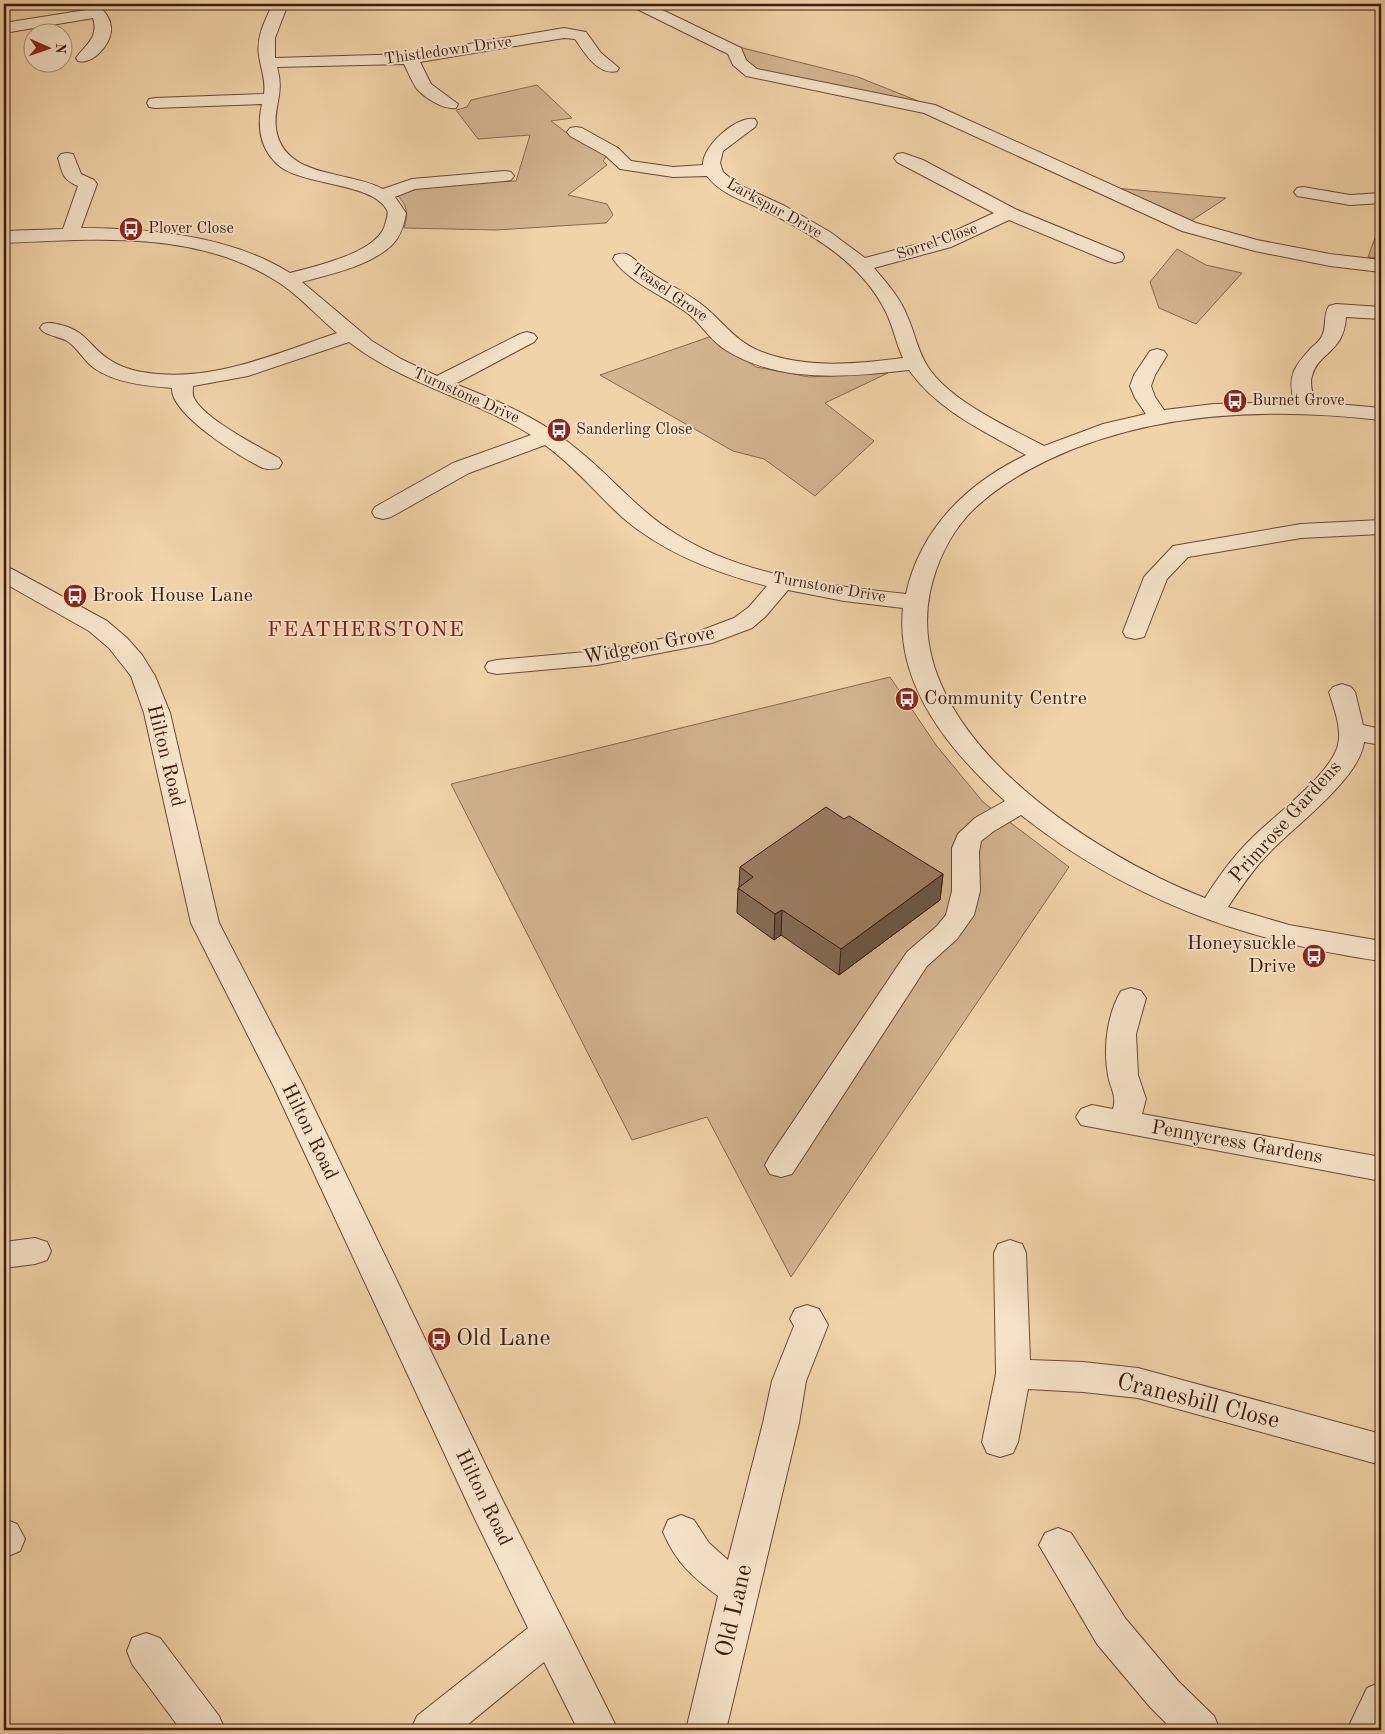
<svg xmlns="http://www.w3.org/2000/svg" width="1385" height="1734" viewBox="0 0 1385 1734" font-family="'Old Standard TT',serif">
<rect width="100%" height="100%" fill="#f1d3a9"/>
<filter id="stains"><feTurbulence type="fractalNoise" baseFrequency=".004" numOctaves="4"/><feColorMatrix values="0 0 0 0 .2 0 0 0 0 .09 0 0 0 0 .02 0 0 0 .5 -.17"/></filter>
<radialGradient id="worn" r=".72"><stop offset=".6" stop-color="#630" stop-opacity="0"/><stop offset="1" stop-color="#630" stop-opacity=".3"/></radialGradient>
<!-- green -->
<g fill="#d2b48f" stroke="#88684e">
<path d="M735 46 858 77 933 107 751 68Z"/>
<path d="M537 85 572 118 551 121 571 136 608 154 603 161 607 165 568 195 607 204 613 215 606 223 496 230 404 228C409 212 407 206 396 193 435 181 476 182 516 181L530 135 478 139 456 110 467 107 471 100Z"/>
<path d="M1115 188 1226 198 1191 221Z"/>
<path d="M1381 222V258L1368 257Z"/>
<path d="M1177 249 1206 265 1242 273 1196 324 1159 308 1150 282Z"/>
<path d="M709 337 756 367 809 377 888 373 825 403 874 441 815 496 764 459 733 451 600 375Z"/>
<path d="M890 677 936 745 983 802 1069 867 791 1277 707 1117 632 1140 451 784Z"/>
</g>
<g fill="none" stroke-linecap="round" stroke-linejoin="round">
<!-- minor casing -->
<g stroke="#6a4935" stroke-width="2">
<g id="minor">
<path d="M273 4H288L275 38V58L410 54 564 28 586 32 601 53 619 68 617 71C598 76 584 52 575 39L564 38 420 62 431 84 458 104 456 108C444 110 425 98 417 89 412 82 408 72 404 64L277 67C285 94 273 106 276 129 284 179 348 170 383 189L412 179 505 171 511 172 514 176 511 180 505 181 415 189 395 197 406 213C404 225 401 236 392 245 370 266 331 274 302 282L372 341 401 359 437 376 520 334 527 332 534 334 537 338 534 342 455 384C499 401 541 419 578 450 612 477 638 511 676 534 743 576 828 586 906 594 920 529 967 483 1026 455 984 431 937 410 909 370 848 377 778 384 724 349 708 338 699 320 683 310 660 294 629 282 613 259L615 255C619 254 622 253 626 254 634 257 641 266 648 271 666 284 689 293 706 308 726 325 736 342 762 352 807 369 856 364 903 358 896 343 893 326 886 312 863 265 816 236 772 214 750 203 722 196 707 176L673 177 620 169 606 156 570 136 567 132 570 128 576 127 582 128 618 148 631 161 673 167 703 165C702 146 737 115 755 119L757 123 755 127 723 151 720 163 723 172 737 184 785 206 830 232 865 258 937 239 994 213 897 162 894 158 897 154 903 153 923 160 1015 209 1122 253 1124 257 1122 261 1115 263 1108 261 1009 220 951 247 874 268C887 283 901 299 908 318 915 334 918 352 928 367 950 401 1008 427 1044 446L1103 424 1146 414 1135 398 1130 386 1134 375 1150 351 1157 349 1164 351 1167 355 1155 375 1151 386 1155 397 1164 410 1214 404 1294 402C1287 375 1294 367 1312 347 1316 344 1320 340 1322 336 1327 326 1323 314 1329 306L1336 304 1381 307V319L1346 317C1344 353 1318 352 1312 376 1309 384 1313 394 1315 402L1381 408V420C1269 407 1151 411 1048 460 1019 474 991 491 968 515 949 536 936 564 930 592 901 733 1094 855 1205 898 1219 876 1234 855 1253 837 1275 815 1331 774 1338 745 1342 728 1334 708 1329 692L1333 687 1342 684 1351 687 1355 692 1363 725 1381 729V745L1364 742C1360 778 1296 825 1270 852 1254 868 1241 887 1228 907L1289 925 1381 941V961C1246 942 1129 900 1021 815L994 831 981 841 979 852 980 891 974 915 957 939 927 966 792 1174 781 1177 770 1174 765 1165 770 1156 907 952 937 926 946 915 952 891V848L958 834 975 818 1005 801C951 752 895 686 903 608L844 601 788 590 765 617 752 628 712 643 597 665 497 674 488 672 485 667 488 662 497 660 597 651 697 632 734 618 749 607 767 586C716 573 664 553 623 518 597 494 574 466 545 445L469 473 391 517 383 519 375 517 372 512 375 507 453 463 531 435C473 398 404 385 349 342L248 376 193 386C193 391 192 394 194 398 204 419 258 446 279 458L282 463 279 468C273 469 269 470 263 468 241 458 170 414 172 388 147 386 115 383 94 368 84 361 78 348 67 341 59 336 45 336 40 328L43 324C50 322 54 323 61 325 87 331 90 348 110 360 119 366 131 370 142 372 209 384 275 354 337 333 316 315 297 293 273 279 193 230 93 239 4 243V231L63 229 78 186C62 179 63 174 58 158L61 154 67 153 73 154 81 174 94 180 97 184 81 228C149 228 232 236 290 273 316 266 377 253 385 225 386 220 389 214 387 210 373 182 300 186 277 164 260 148 257 126 262 104L155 108 149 107 147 103 149 99 155 98 264 94C266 81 261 69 259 56 256 37 265 20 273 4Z"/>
<path d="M630 4H650L741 48 746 60 757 69 935 105 1196 223 1257 240 1330 254 1381 260V272L1330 266 1255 251 1182 231 924 113 746 76 733 65 728 54 633 7Z"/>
<path d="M98 8 103 10C108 16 112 24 111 32 109 46 92 65 78 61L76 58C86 44 99 38 93 18L4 33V23Z"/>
<path d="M1303 187 1350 195 1381 193V203L1350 205 1297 196 1294 192 1297 188Z"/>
<path d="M1381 520V534L1301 538 1188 557 1167 579 1144 637 1135 639 1126 637 1123 632 1144 577 1173 546 1301 524Z"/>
<path d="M4 567 12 569 107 621 127 638 142 655 155 676 170 713 219 923 303 1085 499 1493 618 1730H578L544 1662 461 1730H411L417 1716 528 1628 473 1515 273 1085 191 923 144 713 131 676 109 648 89 631 4 583Z"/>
<path d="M1131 988 1141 991 1146 998 1136 1034 1138 1075 1146 1099 1142 1114 1381 1157V1181L1081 1125 1076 1117 1081 1109 1092 1105 1113 1109C1117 1094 1110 1089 1108 1075 1103 1048 1107 1015 1121 991Z"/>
<path d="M35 1238 47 1242 51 1251 47 1260 35 1264 4 1268V1242Z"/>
<path d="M1010 1240 1022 1244 1026 1253 1030 1360 1083 1362 1138 1368 1381 1434V1465L1138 1398 1083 1392 1028 1389 1018 1442 1013 1453 1000 1457 987 1453 982 1442 996 1374 994 1253 998 1244Z"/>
<path d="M807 1305 819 1309 828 1325 806 1381 799 1423 726 1730H686L718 1596C692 1577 676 1562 663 1532L668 1520 681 1515 694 1520 709 1543 728 1560 763 1423 772 1381 794 1326 790 1319 795 1309Z"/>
<path d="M4 1519 17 1524 25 1539 20 1551 4 1558Z"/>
<path d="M1058 1528 1071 1533 1125 1618 1178 1681 1214 1716 1220 1730H1173L1150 1707 1097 1644 1039 1545 1045 1533Z"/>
<path d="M146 1633 160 1638 219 1716 225 1730H181L132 1664 127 1651 132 1638Z"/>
<path d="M1381 1682V1730H1347L1367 1688Z"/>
</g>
</g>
<!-- minor -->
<use href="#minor" fill="#f6e2c7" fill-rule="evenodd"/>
</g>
<!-- wall -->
<path fill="#856a52" stroke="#3d1b0e" d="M844 819 943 874 940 900 839 975 781 935 774 940 737 913 738 888 739 887 740 867Z"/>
<!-- shaded-wall -->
<g fill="#6c5642" stroke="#3d1b0e">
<path d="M943 874 940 900 839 975 841 949Z"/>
<path d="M782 910 781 935 774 940 775 914Z"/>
</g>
<!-- building -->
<path fill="#9b7b5f" stroke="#3d1b0e" d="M826 807 844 819 849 816 943 874 841 949 782 910 775 914 738 888 753 877 740 867Z"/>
<!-- icons -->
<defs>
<g id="bus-disc" transform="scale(1.25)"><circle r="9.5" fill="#8f2418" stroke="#f6e2c7"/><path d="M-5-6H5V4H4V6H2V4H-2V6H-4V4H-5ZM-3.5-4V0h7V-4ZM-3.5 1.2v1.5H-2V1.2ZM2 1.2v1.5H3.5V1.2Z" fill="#fff"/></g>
</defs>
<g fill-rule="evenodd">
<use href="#bus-disc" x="131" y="229"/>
<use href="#bus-disc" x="1235" y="401"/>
<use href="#bus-disc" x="559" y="430"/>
<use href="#bus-disc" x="75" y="596"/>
<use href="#bus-disc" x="907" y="699"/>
<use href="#bus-disc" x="1314" y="956"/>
<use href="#bus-disc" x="439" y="1339"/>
</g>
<g text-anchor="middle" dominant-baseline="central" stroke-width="4" stroke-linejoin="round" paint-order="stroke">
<!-- far-street labels -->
<g font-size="16" fill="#3d1b0e" stroke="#f6e2c7">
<text transform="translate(448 51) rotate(-8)">Thistledown Drive</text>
<text transform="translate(774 209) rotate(29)">Larkspur Drive</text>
<text transform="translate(937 242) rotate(-19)">Sorrel Close</text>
<text transform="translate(669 293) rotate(35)">Teasel Grove</text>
<text transform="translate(466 396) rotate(24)">Turnstone Drive</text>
<text transform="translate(829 588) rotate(10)">Turnstone Drive</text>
</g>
<!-- far-poi labels -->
<g font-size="16" fill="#3d1b0e" stroke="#f6e2c7" text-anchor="start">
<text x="148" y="229">Plover Close</text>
<text x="1252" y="401">Burnet Grove</text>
<text x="576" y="430">Sanderling Close</text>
</g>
<!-- poi labels -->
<g font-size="20" fill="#3d1b0e" stroke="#f6e2c7" text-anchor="start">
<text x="92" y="596">Brook House Lane</text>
<text x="924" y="699">Community Centre</text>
<text x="1296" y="944" text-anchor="end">Honeysuckle<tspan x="1296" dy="23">Drive</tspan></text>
</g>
<!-- street labels -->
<g font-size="20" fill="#3d1b0e" stroke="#f6e2c7">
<text transform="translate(649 646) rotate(-11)">Widgeon Grove</text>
<text transform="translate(165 756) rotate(76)">Hilton Road</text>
<text transform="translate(1286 822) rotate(-48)">Primrose Gardens</text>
<text transform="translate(309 1132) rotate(64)">Hilton Road</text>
<text transform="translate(1237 1143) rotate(10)">Pennycress Gardens</text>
<text transform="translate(483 1498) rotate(64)">Hilton Road</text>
</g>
<!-- quarter labels -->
<g font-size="22" letter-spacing="1" fill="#7a1f14" stroke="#f6e2c7">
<text x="366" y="630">FEATHERSTONE</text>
</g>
<!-- near-poi labels -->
<g font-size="24" fill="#3d1b0e" stroke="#f6e2c7" text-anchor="start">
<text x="456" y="1339">Old Lane</text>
</g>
<!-- near-street labels -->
<g font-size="24" fill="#3d1b0e" stroke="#f6e2c7">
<text transform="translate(1198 1402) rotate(14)">Cranesbill Close</text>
<text transform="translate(735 1611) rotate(-77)">Old Lane</text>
</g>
</g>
<!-- margin -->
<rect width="1385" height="1734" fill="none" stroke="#f1d3a9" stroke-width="20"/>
<rect x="5" y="5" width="1375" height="1724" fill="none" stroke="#3d1b0e" stroke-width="2.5"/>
<rect x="10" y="10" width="1365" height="1714" fill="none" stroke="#3d1b0e"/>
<!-- north arrow -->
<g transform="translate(48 48) rotate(92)"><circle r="24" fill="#f6e2c7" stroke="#ac927d"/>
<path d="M0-4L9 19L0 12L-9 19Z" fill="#8f2418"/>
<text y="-8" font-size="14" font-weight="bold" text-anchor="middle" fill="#3d1b0e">N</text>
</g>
<rect width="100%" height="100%" filter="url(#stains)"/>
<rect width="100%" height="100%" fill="url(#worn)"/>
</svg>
